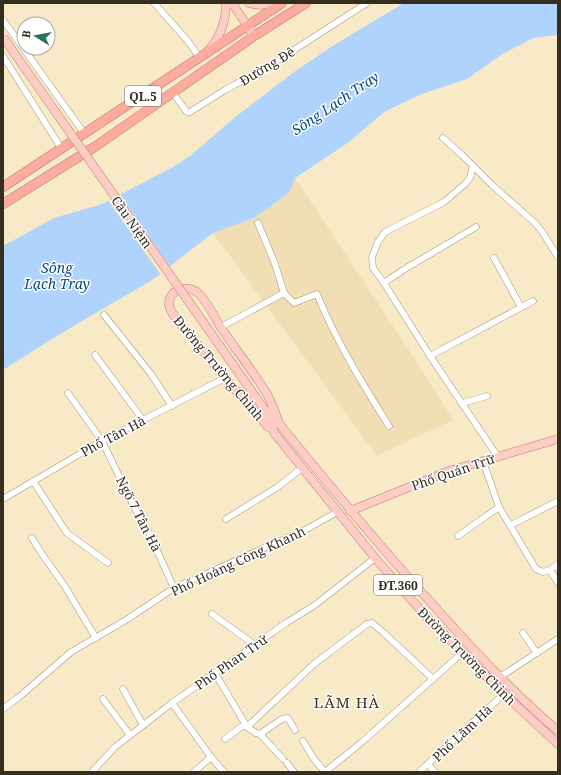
<svg xmlns="http://www.w3.org/2000/svg" width="561" height="775" viewBox="0 0 561 775" font-family="'Noto Serif',serif">
<rect width="100%" height="100%" fill="#f8e9c7"/>
<!-- built -->
<path fill="#f1deb5" d="M295 178 413 356 453 420 377 456 213 233 254 218 289 193Z"/>
<!-- water -->
<path fill="#afd3fd" d="M404 3H558V35L533 38 501 55 467 79 419 95 384 112 349 142 295 178 289 193 254 218 213 233 152 280 55 337 3 370V246L54 218 102 204 173 167 190 156 234 118 294 72 331 47Z"/>
<!-- pier -->
<path fill="#f8e9c7" d="M119 193 171 268 161 275 107 199Z"/>
<g fill="none" stroke-linecap="round" stroke-linejoin="round">
<!-- minor casing -->
<g stroke="#a39575" stroke-width="7">
<g id="minor">
<path d="M154 3 187 40 200 58"/>
<path d="M3 20 84 133"/>
<path d="M3 56 61 148"/>
<path d="M172 92 187 112H190L225 90 272 64 367 3"/>
<path d="M443 138 462 155 492 185 535 223 541 230 558 257"/>
<path d="M258 223 275 264 284 293"/>
<path d="M476 227 403 270 384 283 430 356 498 457"/>
<path d="M494 258 521 307"/>
<path d="M384 283 373 268 372 257 378 242 385 232 444 202 465 184 470 178 473 166"/>
<path d="M104 315 151 374 172 406"/>
<path d="M221 327 284 293 294 303 317 294C336 341 362 383 389 426"/>
<path d="M95 355 143 420"/>
<path d="M430 356 533 301"/>
<path d="M68 393 102 441 133 505 148 531 174 588"/>
<path d="M463 403 487 396"/>
<path d="M483 461 499 507 536 569 543 572 550 570 558 564"/>
<path d="M33 481 67 533 108 563"/>
<path d="M3 499 102 441 225 378"/>
<path d="M226 519 276 488 302 468"/>
<path d="M511 525 558 501"/>
<path d="M458 536 499 507"/>
<path d="M32 538 44 557 64 585 96 638"/>
<path d="M550 570 558 583"/>
<path d="M212 614 255 645"/>
<path d="M523 633 537 653"/>
<path d="M215 673 247 727 256 733 260 734 283 759"/>
<path d="M500 677 558 639"/>
<path d="M123 689 143 725"/>
<path d="M103 699 130 735"/>
<path d="M172 703 211 757"/>
<path d="M3 709 19 697 71 652 126 620 174 588 305 530 337 512"/>
<path d="M247 727 314 664 367 624 372 623 384 633 433 679"/>
<path d="M260 734 282 719 288 718 295 730"/>
<path d="M225 739 245 724"/>
<path d="M303 741 314 759 325 772"/>
<path d="M287 763 294 772"/>
<path d="M428 764 435 772"/>
<path d="M92 772 115 747 172 703 286 623 315 605 375 558"/>
<path d="M194 772 211 757 224 772"/>
<path d="M325 772 362 742 462 653"/>
<path d="M419 772 504 694"/>
</g>
</g>
<!-- major casing -->
<g stroke="#b67f73" stroke-width="9">
<g id="major">
<path d="M232 3 254 36"/>
<path d="M248 3 260 5 274 3"/>
<path d="M209 50C221 36 226 21 226 3"/>
<path d="M262 406 275 434 375 558 423 613 504 694 558 744"/>
<path d="M267 411 281 426C331 487 381 548 434 606 473 650 513 693 558 731"/>
<path d="M268 427 225 378 178 321C174 316 170 311 169 305 168 289 188 284 198 293 206 299 214 317 220 326 235 349 253 371 267 394 271 402 275 411 278 420"/>
<path d="M350 511 449 471 558 439"/>
</g>
</g>
<!-- highway casing -->
<g stroke="#b67f73" stroke-width="10">
<g id="highway">
<path d="M3 187 282 3"/>
<path d="M3 204 96 146 254 36 306 3"/>
</g>
</g>
<!-- minor -->
<use href="#minor" stroke="#fff" stroke-width="6"/>
<!-- major -->
<use href="#major" stroke="#fdcdc5" stroke-width="8"/>
<!-- highway -->
<use href="#highway" stroke="#fcab9f" stroke-width="9"/>
<!-- major-bridge casing -->
<g stroke="#b67f73" stroke-width="9" stroke-linecap="butt">
<path id="major-bridge" d="M3 37 262 406"/>
</g>
<!-- major-bridge -->
<use href="#major-bridge" stroke="#fdcdc5" stroke-width="8"/>
</g>
<g text-anchor="middle" dominant-baseline="central" stroke-width="3" stroke-linejoin="round" paint-order="stroke">
<!-- shield labels -->
<g fill="#fff" stroke="#716d64" stroke-width="1">
<rect x="125" y="86" width="36" height="20" rx="3"/>
<rect x="374" y="575" width="48" height="20" rx="3"/>
</g>
<g font-size="12" font-weight="bold" fill="#342e21">
<text x="143" y="96">QL.5</text>
<text x="398" y="585">ĐT.360</text>
</g>
<!-- street labels -->
<g font-size="13" fill="#342e21" stroke="#fff">
<text transform="translate(267 66) rotate(-31)">Đường Đê</text>
<text transform="translate(132 222) rotate(55)">Cầu Niệm</text>
<text transform="translate(219 368) rotate(50)">Đường Trường Chinh</text>
<text transform="translate(113 436) rotate(-28)">Phố Tân Hà</text>
<text transform="translate(453 472) rotate(-19)">Phố Quán Trữ</text>
<text transform="translate(139 514) rotate(63)">Ngõ 7 Tân Hà</text>
<text transform="translate(238 561) rotate(-25)">Phố Hoàng Công Khanh</text>
<text transform="translate(467 656) rotate(45)">Đường Trường Chinh</text>
<text transform="translate(231 662) rotate(-35)">Phố Phan Trứ</text>
<text transform="translate(462 733) rotate(-43)">Phố Lãm Hà</text>
</g>
<!-- water labels -->
<g font-size="14" font-style="italic" fill="#064986" stroke="#fff">
<text transform="translate(335 103) rotate(-34)">Sông Lạch Tray</text>
<text x="57" y="267">Sông<tspan x="57" dy="16">Lạch Tray</tspan></text>
</g>
<!-- quarter labels -->
<g font-size="15" letter-spacing="1" fill="#3f3215" stroke="#fff">
<text x="347" y="702">LÃM HÀ</text>
</g>
</g>
<!-- border -->
<rect width="561" height="775" fill="none" stroke="#342e21" stroke-width="8"/>
<!-- north arrow -->
<g transform="translate(36 36) rotate(281)"><circle r="19" fill="#ffffff" stroke="#aeaba6"/>
<path d="M0-3L7 15L0 10L-7 15Z" fill="#2c7062"/>
<text y="-6" font-size="11" font-weight="bold" text-anchor="middle" fill="#342e21">B</text>
</g>
</svg>
